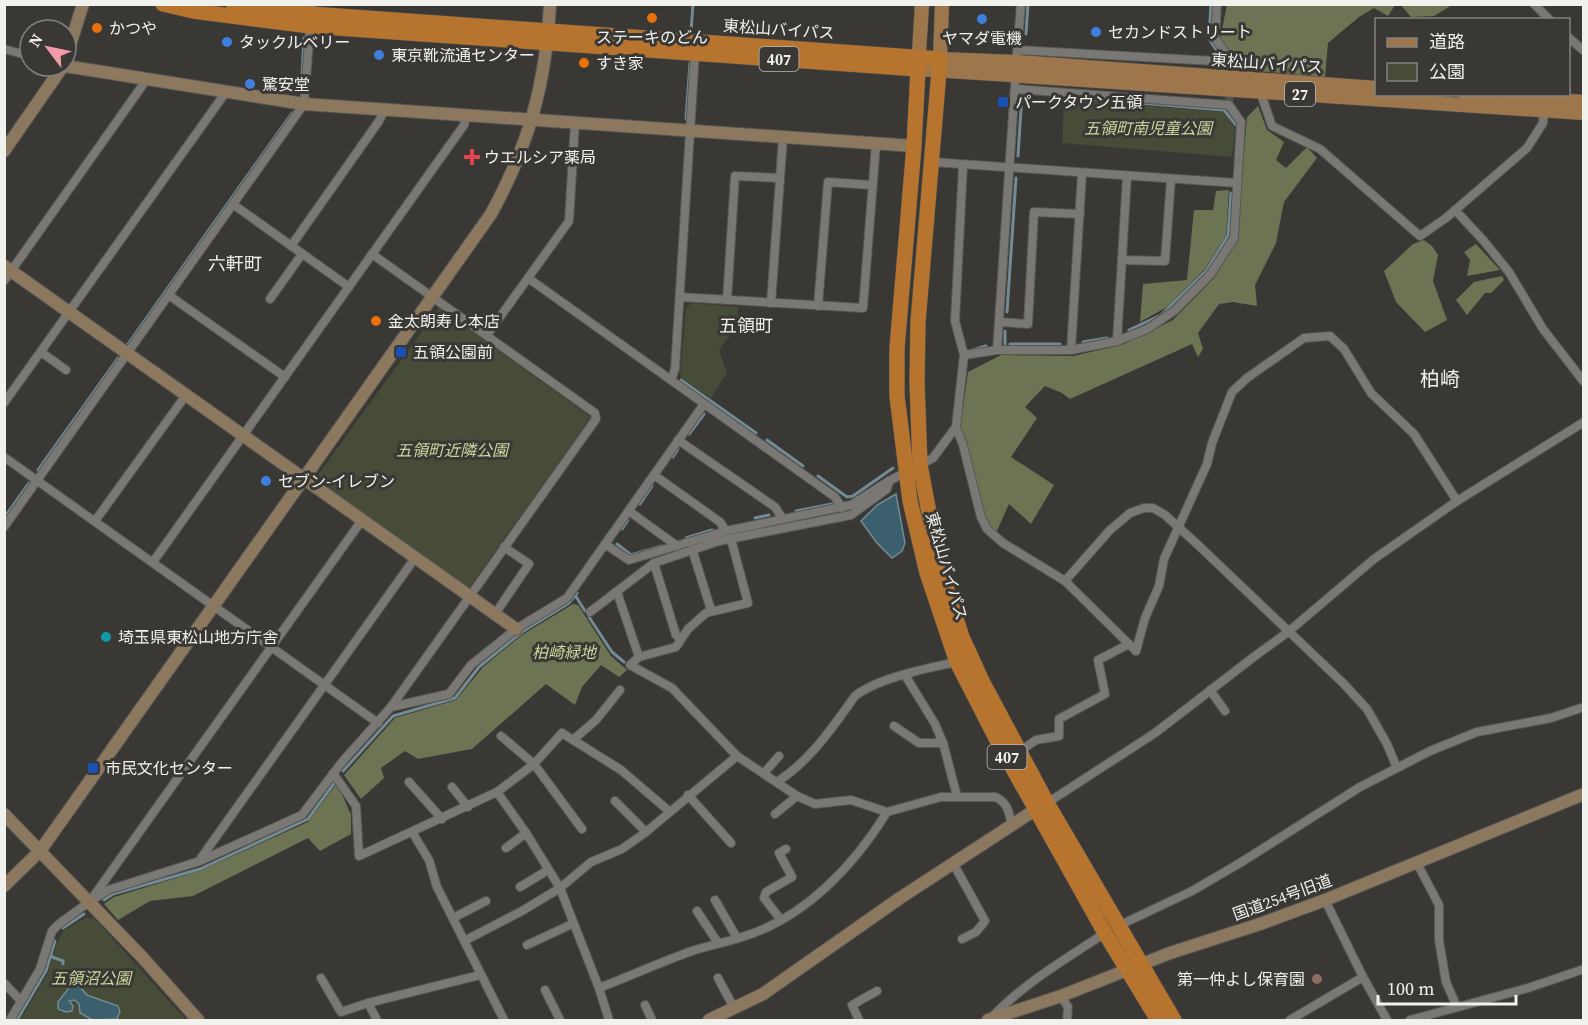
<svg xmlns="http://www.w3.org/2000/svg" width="1588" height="1025" viewBox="0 0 1588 1025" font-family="'Source Serif 4','Noto Sans JP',serif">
<rect width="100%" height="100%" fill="#393834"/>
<!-- green -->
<g fill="#474c38">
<path d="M1064 99 1224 112 1235 128 1232 157 1062 143Z"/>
<path d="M692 303 738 307 737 326 719 350 727 373 711 398 680 377 686 308Z"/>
<path d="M439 308 591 417 469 588 318 481 317 476Z"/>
<path d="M87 917 96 920 186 1020H20L48 973 56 946 63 931Z"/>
</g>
<!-- forest -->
<g fill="#6d7454">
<path d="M1227 5H1395L1388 16 1374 8 1359 17 1328 43 1325 77 1235 69 1237 61 1220 39Z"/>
<path d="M1401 5H1452L1434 16 1411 17Z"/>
<path d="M1258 106 1267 130 1284 142 1276 160 1286 168 1307 147 1317 158 1284 202 1276 243 1255 285 1257 306 1233 302 1219 304 1198 333 1203 349 1198 357 1192 344 1070 399 1062 393 1045 386 1025 407 1037 418 1011 457 1054 485 1031 524 1009 504 996 533 989 528 959 424 963 407 968 372 1001 355 1074 356 1124 344 1173 320 1214 278 1236 242 1247 117Z"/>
<path d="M1229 190 1226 236 1205 269 1167 307 1140 322 1143 284 1187 280 1194 210H1213L1216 191Z"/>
<path d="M1424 240 1432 246 1438 255 1433 281 1447 320 1425 332 1396 302 1384 271 1413 244Z"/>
<path d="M1476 244 1500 270 1467 276 1470 260 1464 252Z"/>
<path d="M1502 276 1504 280 1491 293H1485L1467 315 1456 300 1474 282Z"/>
<path d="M573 604 578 605 611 656 627 670 619 677 601 665 582 687 575 705 546 684 472 749 418 759 405 751 381 768 384 778 361 799 344 775 395 718 456 700 483 667 522 635Z"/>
<path d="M337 783 351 815V834L320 851 308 838 193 896 150 901 118 920 104 904 114 897 199 871 308 822Z"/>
</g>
<!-- water -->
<g fill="#3b5f6d" stroke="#728b94" stroke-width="1.5">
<path d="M896 494 905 543 902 551 892 558 877 543 861 521 877 505Z"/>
<path d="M66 971 87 995 118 1006 120 1011 117 1019 93 1020 80 1013 79 1004 75 1000 69 1001 73 1006 72 1011 66 1012 58 1009V1002L69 988 63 974Z"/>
</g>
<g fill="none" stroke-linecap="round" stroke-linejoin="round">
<!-- stream -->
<g stroke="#728b94" stroke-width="3">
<path d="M1211 4 1209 39 1217 51"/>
<path d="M691 31 693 4"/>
<path d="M1026 34 1028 4"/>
<path d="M301 92 304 38"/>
<path d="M1068 97 1224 110 1236 125"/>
<path d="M686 119 690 63"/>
<path d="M1018 156 1022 94"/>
<path d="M1007 312 1016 178"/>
<path d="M1129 330 1161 315 1206 271 1228 236 1231 193"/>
<path d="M1083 342 1107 338"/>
<path d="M128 344 292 113"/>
<path d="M1005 344V331"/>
<path d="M1010 344H1060"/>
<path d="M973 350 986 346"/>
<path d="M681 380 756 433"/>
<path d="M689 434 704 414"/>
<path d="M767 440 803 466"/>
<path d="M673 457 678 449"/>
<path d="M38 470 118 358"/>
<path d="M818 476 847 497 853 496 893 468"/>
<path d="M640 504 652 486"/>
<path d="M796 511 832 504"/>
<path d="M4 518 29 483"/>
<path d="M755 518 769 515"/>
<path d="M622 529 628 520"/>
<path d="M686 538 712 530"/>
<path d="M617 544 631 555 662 546"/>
<path d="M575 595 585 611"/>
<path d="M589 617 612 652 624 662"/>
<path d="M343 771 393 716 455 698 479 667 522 632 569 603 577 593"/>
<path d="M104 900 113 894 200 869 308 819 335 782"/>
<path d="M63 928 84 914"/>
<path d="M51 954 52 957 63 961V964"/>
<path d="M17 1020 46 971 55 941"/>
</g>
<!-- street-tunnel -->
<path stroke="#555450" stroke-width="8" stroke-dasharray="8 4" stroke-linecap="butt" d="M1229 105 1232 63"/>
<!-- street casing -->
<g stroke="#565652" stroke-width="10">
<g id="street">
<path d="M1217 4 1215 38 1232 63"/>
<path d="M1534 4 1550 20"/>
<path d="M1568 37 1584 51"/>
<path d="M4 49 30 56"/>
<path d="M1018 50 1214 61 1227 55"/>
<path d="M1016 65 1021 4"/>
<path d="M1260 91 1272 126 1320 149 1420 236 1446 218 1527 148 1543 123 1544 111"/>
<path d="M932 162 1237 183"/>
<path d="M963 165 955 321 964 355 997 350H1071L1117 341 1147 329 1174 311 1210 275 1234 238 1241 122 1229 105 1015 89"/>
<path d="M234 205 349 287"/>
<path d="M1455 210 1483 240 1509 272 1543 329 1584 382"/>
<path d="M291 246 379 121 384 111"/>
<path d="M1122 260 1165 261 1171 179"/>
<path d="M528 278 835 497 842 508"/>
<path d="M4 281 147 79"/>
<path d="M170 296 285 377"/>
<path d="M680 297 863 308 876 144"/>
<path d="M270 299 302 254"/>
<path d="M727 300 735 176 780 178"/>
<path d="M771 303 783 137"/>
<path d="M818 306 828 182 871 185"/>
<path d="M1000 322 1028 324 1034 212 1080 214"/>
<path d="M487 335 569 221 575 123"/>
<path d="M1117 341 1127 176"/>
<path d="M997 350 1015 84"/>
<path d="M1071 350 1082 173"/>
<path d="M41 352 66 370"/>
<path d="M671 380 675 369 695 53"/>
<path d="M4 403 226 92"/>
<path d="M956 427 963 445 981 517 987 529 1003 543 1065 581 1136 651"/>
<path d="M678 440 775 507 782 518"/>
<path d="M4 457 378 723"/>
<path d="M654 475 720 522 726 531"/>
<path d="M629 511 677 546"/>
<path d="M95 521 186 395"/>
<path d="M4 527 304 104 312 4"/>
<path d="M731 539 748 603 706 613 688 629 676 647 639 657 630 665 672 688 737 756 797 796 815 804 851 800 887 812 941 797H995C1008 802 1009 813 1012 825"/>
<path d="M605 544 629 560 726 531 851 505 889 481 933 458 956 427 964 355"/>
<path d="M692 549 711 610"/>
<path d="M153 562 464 125 466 117"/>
<path d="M654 563 676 635 681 639"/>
<path d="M1065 581 1110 530 1130 513 1144 508H1153L1165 515 1197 544 1343 683 1367 709 1387 744 1397 768"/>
<path d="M617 592 639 657"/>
<path d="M590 612 654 563 719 541 851 515 887 489 889 481"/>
<path d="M495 614 529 564 504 547"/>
<path d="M1136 651 1145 618 1159 586 1164 559 1207 464 1212 443 1232 392 1247 378 1304 338 1330 336 1344 349 1371 393 1414 434 1457 501"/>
<path d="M905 675 935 724 943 743 957 796"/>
<path d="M1210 690 1225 711"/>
<path d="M391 707 449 694 471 665 516 629 567 598 704 404"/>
<path d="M894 726 919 743H943"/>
<path d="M501 736 534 764 582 829"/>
<path d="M573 740 596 720 620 690"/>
<path d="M1019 752 1036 740 1059 736V719L1105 694 1098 660 1129 644"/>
<path d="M333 773 356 806 359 856 497 792 534 764 562 733 621 770 669 811"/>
<path d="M764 773 779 756"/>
<path d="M409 782 442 819"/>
<path d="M777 782C811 760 832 728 855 696 878 678 928 668 957 662"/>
<path d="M452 787 468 807"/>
<path d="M497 792 526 833 560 888 599 988 609 1020"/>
<path d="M688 795 731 843"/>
<path d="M615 801 646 832"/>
<path d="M1044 805 1155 733 1255 656 1288 632 1374 559 1457 501 1584 422"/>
<path d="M775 814 797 796"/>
<path d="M412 832 429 860 437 887 504 1020"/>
<path d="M506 848 526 833"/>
<path d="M201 858 415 558"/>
<path d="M953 863 985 921 976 932 962 939"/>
<path d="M1417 863 1439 905V940L1446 982 1457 1007"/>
<path d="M520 887 548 870"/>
<path d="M93 897 362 520"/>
<path d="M715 900 737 938"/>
<path d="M1325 900 1363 977 1387 1020"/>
<path d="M697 911 718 943"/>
<path d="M453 918 486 901"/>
<path d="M781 920 764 898 766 892 792 877 779 853 786 849"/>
<path d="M1118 926 1192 891 1240 863 1360 787 1430 751 1477 732 1551 718 1584 707"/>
<path d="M464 941 522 911 560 888 591 862 622 849 646 832 737 756"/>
<path d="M527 945 572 924"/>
<path d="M321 978 341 1012 368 1003 480 975"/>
<path d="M718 978 734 1008"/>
<path d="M4 983 21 1001"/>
<path d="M599 988C630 976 661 962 692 951 710 945 728 942 745 936 806 917 855 864 887 812"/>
<path d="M545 990 560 1020"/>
<path d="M1061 996 1068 1007 1067 1020"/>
<path d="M368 1003 377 1020"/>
<path d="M645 1005 652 1020"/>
<path d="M992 1017C1024 983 1066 959 1105 933"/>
<path d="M10 1020 40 969 52 931 59 924 89 902 108 890 200 861 302 815 342 762 391 707 596 419 595 413 372 254"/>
<path d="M859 1020 852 1005 877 991"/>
<path d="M1290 1020 1363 977"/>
<path d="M1410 1020 1528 988 1584 969"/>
</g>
</g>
<!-- secondary casing -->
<g stroke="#565652" stroke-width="14">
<g id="secondary">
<path d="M66 58 83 4"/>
<path d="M65 66 304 104 914 146"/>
<path d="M4 151 63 66"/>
<path d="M4 266 516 629"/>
<path d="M4 814 142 957 198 1020"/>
<path d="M4 886 40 851 491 214C529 145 546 83 550 4"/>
<path d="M709 1020 763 994 900 898 1035 810"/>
<path d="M988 1020 1061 996 1170 953 1260 924 1325 900 1584 794"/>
</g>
</g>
<!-- primary casing -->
<g stroke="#565652" stroke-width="15">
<g id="primary">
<path d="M922 4 918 69 1584 113"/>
<path d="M942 4 940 59 1017 62 1376 88"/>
<path d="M1465 94 1584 102"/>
</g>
</g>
<!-- highway casing -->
<g stroke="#565652" stroke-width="16">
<g id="highway">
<path d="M163 4 193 11 310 26 918 69 914 146 897 348V396L910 501 927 573 957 662 997 740 1105 933 1158 1020"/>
<path d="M234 6 311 14 940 59 918 322 917 382 920 465 939 565 962 637 982 681 1047 803 1174 1020"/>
</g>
</g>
<!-- street -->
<use href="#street" stroke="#7a7874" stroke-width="8"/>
<!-- secondary -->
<use href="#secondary" stroke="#8c775f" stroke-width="12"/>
<!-- primary -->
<use href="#primary" stroke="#9e764b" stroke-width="14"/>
<!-- highway -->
<use href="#highway" stroke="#b6742f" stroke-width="15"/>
</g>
<!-- markers -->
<g fill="#e8710a" stroke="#393834" stroke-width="2">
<circle cx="652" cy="18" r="6"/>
<circle cx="97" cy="28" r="6"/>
<circle cx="584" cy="63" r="6"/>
<circle cx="376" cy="321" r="6"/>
</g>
<g fill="#3f7fe0" stroke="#393834" stroke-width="2">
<circle cx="982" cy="19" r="6"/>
<circle cx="1096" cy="32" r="6"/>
<circle cx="227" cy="42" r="6"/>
<circle cx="379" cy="55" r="6"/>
<circle cx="250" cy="84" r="6"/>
<circle cx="266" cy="481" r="6"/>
</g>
<g fill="#1a4fb4" stroke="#393834" stroke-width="2">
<rect x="997" y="96" width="12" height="12" rx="3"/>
<rect x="395" y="346" width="12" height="12" rx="3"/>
<rect x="87" y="762" width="12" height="12" rx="3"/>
</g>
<path fill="#e0444e" stroke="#393834" stroke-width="2" d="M469 148h6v6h6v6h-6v6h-6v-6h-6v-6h6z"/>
<circle fill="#0f9aa8" stroke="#393834" stroke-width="2" cx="106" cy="637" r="6"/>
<circle fill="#8d6e63" stroke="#393834" stroke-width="2" cx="1317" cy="979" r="6"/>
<g text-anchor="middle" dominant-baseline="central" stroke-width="6" stroke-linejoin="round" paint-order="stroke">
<!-- shield labels -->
<g fill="#393834" stroke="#babab6" stroke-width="1.5">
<rect x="759.5" y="47" width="39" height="24" rx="4.5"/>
<rect x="1285" y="82" width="30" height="24" rx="4.5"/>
<rect x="987.5" y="745" width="39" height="24" rx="4.5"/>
</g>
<g font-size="15" font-weight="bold" fill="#f1f1ee">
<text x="779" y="59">407</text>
<text x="1300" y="94">27</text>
<text x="1007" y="757">407</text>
</g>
<!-- poi labels -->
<g font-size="16" fill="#f1f1ee" stroke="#393834" text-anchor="start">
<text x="109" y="28">かつや</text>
<text x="1108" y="32">セカンドストリート</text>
<text x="652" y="37" text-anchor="middle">ステーキのどん</text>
<text x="982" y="38" text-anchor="middle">ヤマダ電機</text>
<text x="239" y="42">タックルベリー</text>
<text x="391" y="55">東京靴流通センター</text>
<text x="596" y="63">すき家</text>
<text x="262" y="84">驚安堂</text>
<text x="1015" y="102">パークタウン五領</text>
<text x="484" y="157">ウエルシア薬局</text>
<text x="388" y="321">金太朗寿し本店</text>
<text x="413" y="352">五領公園前</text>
<text x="278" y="481">セブン-イレブン</text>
<text x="118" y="637">埼玉県東松山地方庁舎</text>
<text x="105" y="768">市民文化センター</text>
<text x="1305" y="979" text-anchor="end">第一仲よし保育園</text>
</g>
<!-- street labels -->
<g font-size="16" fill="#f1f1ee" stroke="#393834">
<text transform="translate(779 29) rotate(4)">東松山バイパス</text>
<text transform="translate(1267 63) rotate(4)">東松山バイパス</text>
<text transform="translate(947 566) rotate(74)">東松山バイパス</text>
<text transform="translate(1282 897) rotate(-20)">国道254号旧道</text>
</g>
<!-- park labels -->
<g font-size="16" font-style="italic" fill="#ccd89e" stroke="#393834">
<text x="1148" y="128">五領町南児童公園</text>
<text x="452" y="450">五領町近隣公園</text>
<text x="564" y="652">柏崎緑地</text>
<text x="91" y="978">五領沼公園</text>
</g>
<!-- neighbourhood labels -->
<g font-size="18" fill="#f1f1ee" stroke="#393834">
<text x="235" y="263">六軒町</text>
<text x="746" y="325">五領町</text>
</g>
<!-- quarter labels -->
<g font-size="20" fill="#f1f1ee" stroke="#393834">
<text x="1440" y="379">柏崎</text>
</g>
</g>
<!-- border -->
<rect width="1588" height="1025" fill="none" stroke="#f1f1ee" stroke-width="12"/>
<!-- legend -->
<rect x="1375" y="18" width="195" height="78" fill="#393834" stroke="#83827e" stroke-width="1.5"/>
<rect x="1387" y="38" width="30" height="9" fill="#9e764b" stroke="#83827e" stroke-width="1.5"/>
<text x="1429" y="48" font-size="18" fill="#f1f1ee">道路</text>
<rect x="1387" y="63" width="30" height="18" fill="#474c38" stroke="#83827e" stroke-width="1.5"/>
<text x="1429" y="78" font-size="18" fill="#f1f1ee">公園</text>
<!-- north arrow -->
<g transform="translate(48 48) rotate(302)"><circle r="28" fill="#393834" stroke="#83827e" stroke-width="1.5"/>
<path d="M0-4.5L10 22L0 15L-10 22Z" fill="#f39aa9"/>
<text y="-9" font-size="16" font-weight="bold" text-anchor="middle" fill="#f1f1ee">N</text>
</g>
<!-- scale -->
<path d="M1378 995v9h138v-9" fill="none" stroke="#f1f1ee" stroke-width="3"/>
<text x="1387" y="995" font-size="18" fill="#f1f1ee" stroke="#393834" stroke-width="4.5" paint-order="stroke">100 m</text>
</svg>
